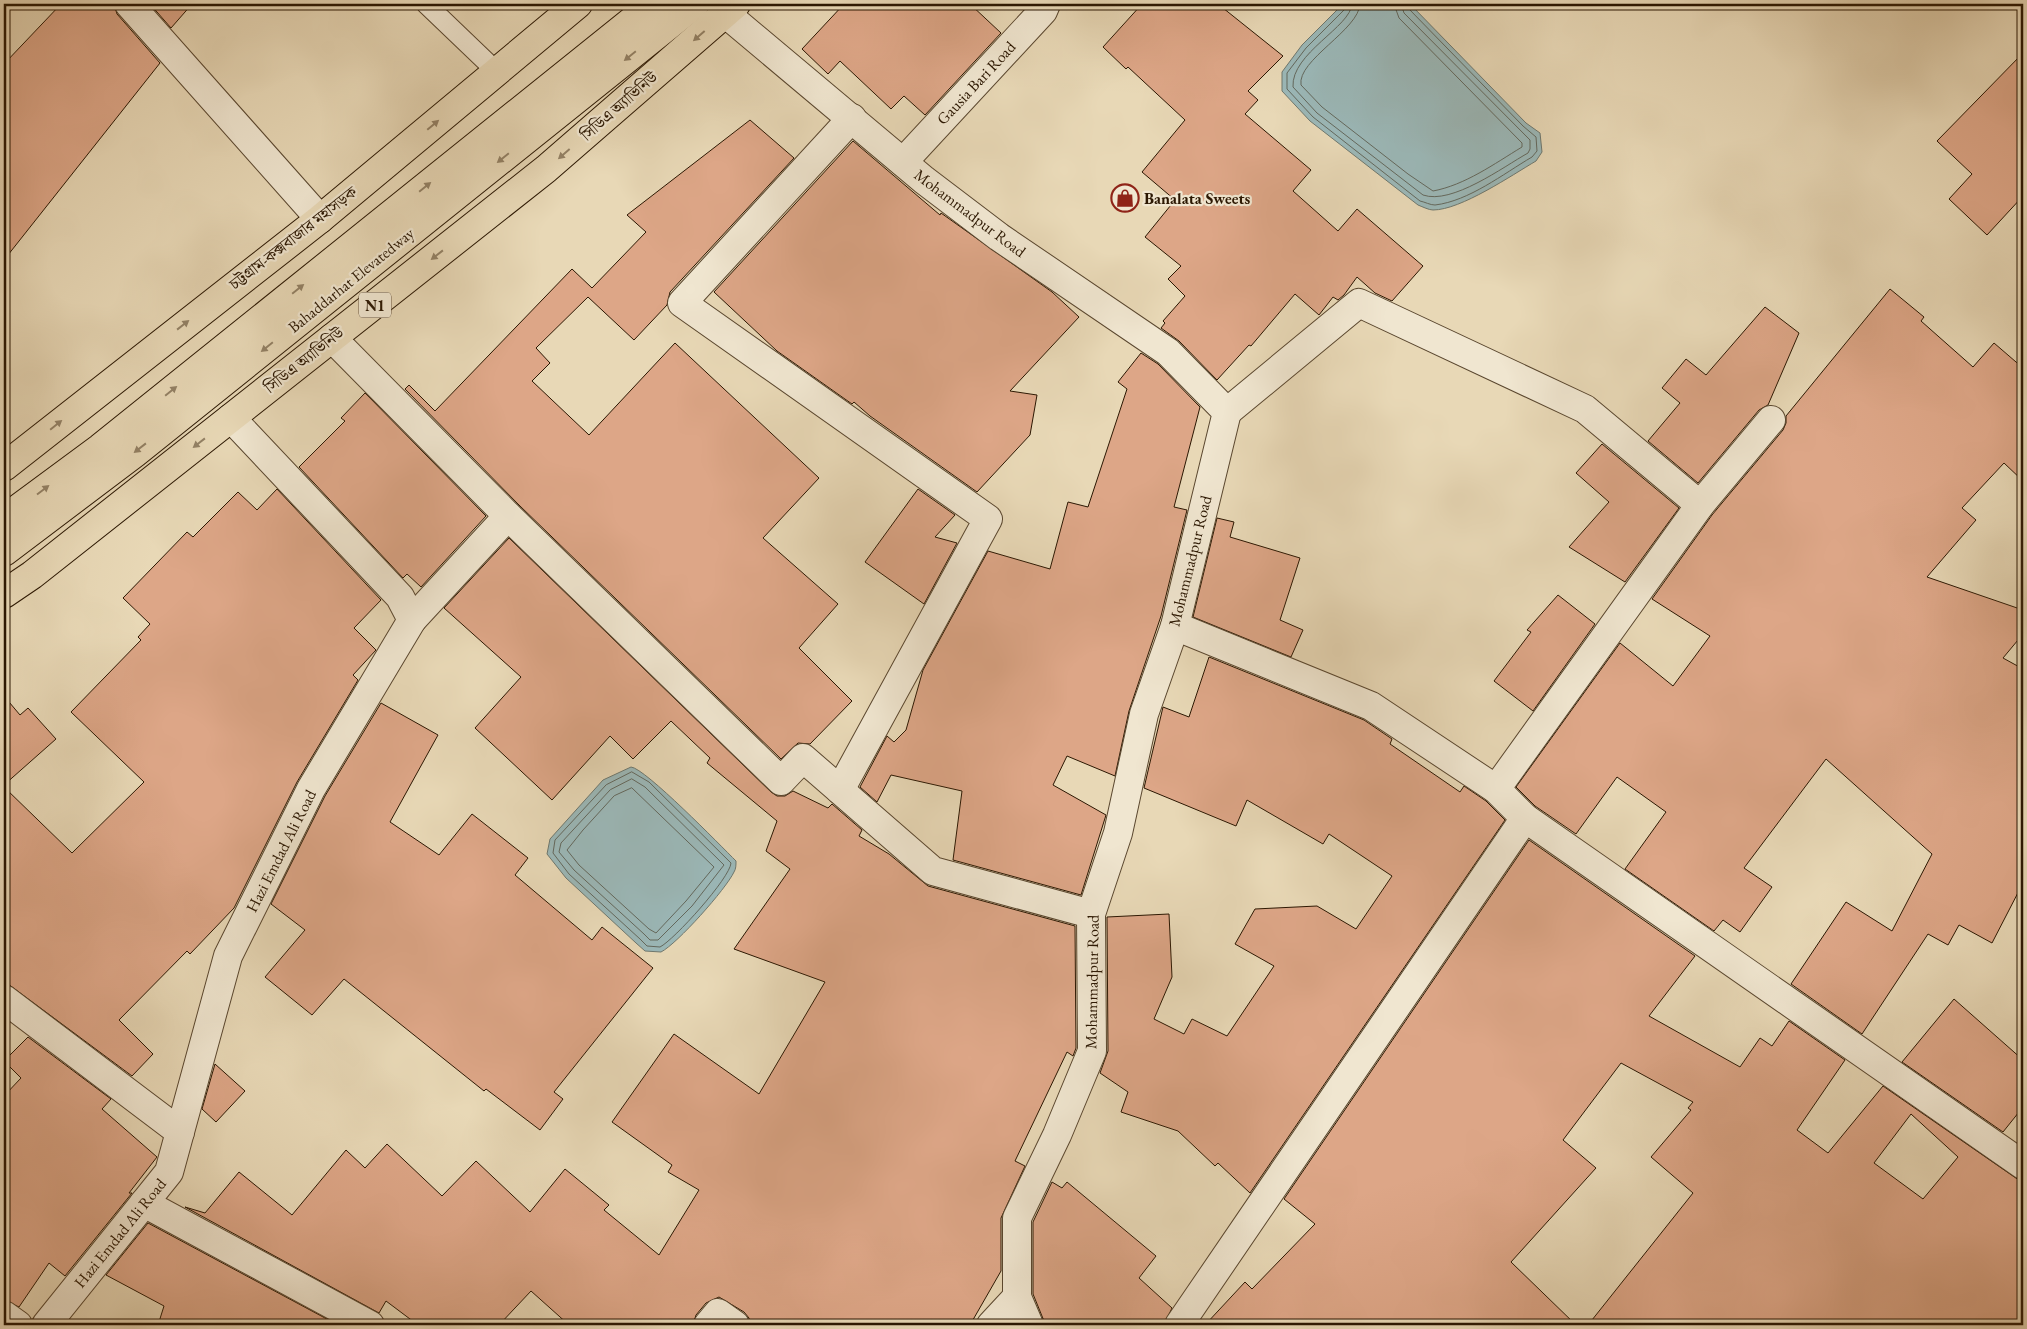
<svg xmlns="http://www.w3.org/2000/svg" width="2027" height="1329" viewBox="0 0 2027 1329" font-family="'EB Garamond','Noto Serif Bengali',serif">
<rect width="100%" height="100%" fill="#e8d8b6"/>
<filter id="stains"><feTurbulence type="fractalNoise" baseFrequency=".004" numOctaves="4"/><feColorMatrix values="0 0 0 0 .2 0 0 0 0 .09 0 0 0 0 .02 0 0 0 .5 -.17"/></filter>
<radialGradient id="worn" r=".72"><stop offset=".6" stop-color="#630" stop-opacity="0"/><stop offset="1" stop-color="#630" stop-opacity=".3"/></radialGradient>
<!-- water -->
<g fill="#9bb8b8" stroke="#6e786f">
<path d="M1343 4H1410L1526 123 1540 133 1542 152 1536 161C1512 175 1461 210 1433 210 1429 210 1423 207 1418 205L1310 121 1282 91V72L1302 45Z"/>
<path d="M631 767C645 768 721 846 736 861 736 865 736 869 734 872 726 889 677 944 661 952L645 951 636 943 566 878 547 854 550 839 603 780Z"/>
</g>
<g fill="none" stroke-linecap="round" stroke-linejoin="round">
<!-- shore -->
<g stroke="#63685d" stroke-width="1">
<path d="M1346 4 1345 9 1306 48 1287 73V89L1313 117 1420 201C1425 202 1430 205 1435 205 1469 201 1503 174 1532 157L1537 151 1536 137 1523 126 1409 9 1408 4"/>
<path d="M1352 4C1351 27 1291 53 1293 87L1317 113 1423 195C1452 205 1503 167 1528 153L1530 149V140L1404 13 1401 4"/>
<path d="M1360 4C1359 30 1297 60 1301 85L1322 107 1408 174 1433 191C1465 185 1494 164 1522 147V143L1399 18 1394 4"/>
<path d="M632 772 649 782 731 863C730 878 674 940 660 947L647 946 640 939 569 874 553 853 555 840 606 785Z"/>
<path d="M632 779 645 787 724 865 692 906 658 940H650L644 934 574 870 559 852 561 843 610 790Z"/>
<path d="M632 788 714 867 686 901 656 933 649 929 579 865 567 850 583 830 614 796Z"/>
</g>
</g>
<!-- building -->
<g fill="#dda687" stroke="#2b1702" fill-rule="evenodd">
<path d="M61 4H114L117 14 160 63 4 260V64Z"/>
<path d="M150 4H192L171 28Z"/>
<path d="M844 4H970L1001 33 925 115 904 96 891 109 840 61 828 74 802 49Z"/>
<path d="M1142 4H1218L1283 56 1248 91 1258 100 1245 114 1311 170 1293 191 1338 231 1357 209 1423 266 1392 301 1375 293 1357 277 1344 295 1338 300 1333 297 1319 315 1295 294 1251 346 1249 345 1217 380 1179 341 1161 328 1165 323 1163 321 1185 296 1168 279 1181 266 1145 237 1175 200 1142 172 1185 120 1128 67 1126 69 1103 47Z"/>
<path d="M2023 53V196L1987 235 1949 199 1972 174 1937 141Z"/>
<path d="M750 120 794 158 670 292 667 305 634 340 588 297 536 348 550 363 532 381 589 435 675 343 819 478 763 538 838 604 799 648 852 701 810 744 798 743 781 759 519 505 405 389 409 385 435 411 572 269 592 288 646 232 627 215Z"/>
<path d="M853 141 940 215 941 213 1052 292 1079 317 1010 391 1037 395 1030 435 977 492 870 416 854 402 852 404 777 351 714 292Z"/>
<path d="M1890 289 1924 317 1921 321 1973 367 1994 343 2023 368V481L2004 463 1962 508 1976 520 1927 577 2023 610V634L2003 658 2023 669V883L1992 943 1959 925 1948 945 1928 934 1862 1034 1791 984 1846 902 1892 931 1932 854 1826 759 1744 868 1772 887 1740 932 1723 920 1714 931 1625 869 1666 812 1617 777 1576 834 1535 806 1516 787 1620 643 1673 686 1710 636 1652 599 1712 515 1783 430 1786 423V416Z"/>
<path d="M1765 307 1799 333 1768 405 1759 410 1698 483 1648 441 1680 403 1662 388 1686 359 1706 375Z"/>
<path d="M1141 353 1158 364 1200 407 1174 507 1187 510 1161 616 1129 711 1115 776 1067 756 1053 785 1106 815 1081 895 953 860 962 791 891 775 877 802 860 787 887 736 894 742 906 730 923 670 988 551 1050 569 1068 502 1088 507 1127 389 1118 382Z"/>
<path d="M365 393 486 516 421 587 407 574 403 578 299 467 345 421 341 418Z"/>
<path d="M1602 444 1679 508 1625 582 1569 547 1609 502 1576 473Z"/>
<path d="M277 489 381 600 354 628 376 650 353 675 358 680 297 782 234 908 190 954 187 951 119 1020 153 1054 132 1076 4 981V787L72 853 144 782 71 712 141 640 138 637 150 624 123 598 187 532 193 537 238 492 257 510Z"/>
<path d="M918 489 955 515 935 537 957 543 924 604 865 562Z"/>
<path d="M1217 518 1234 522 1230 537 1300 558 1280 620 1303 630 1291 657 1193 617Z"/>
<path d="M509 538 771 792 777 796H785L793 791 828 808 832 804 862 830 859 836 889 854 928 886 1075 926 1076 1048 1073 1056 1067 1052 1015 1161 1025 1166 1001 1218V1271L970 1325H750L749 1318 744 1312 719 1297 706 1303 696 1315 693 1325H569L531 1291 499 1325H418L386 1301 379 1313 185 1207 205 1213 239 1172 292 1215 346 1150 365 1168 387 1144 442 1196 476 1161 530 1212 565 1169 609 1205 604 1210 659 1255 699 1190 668 1172 672 1165 612 1122 674 1034 759 1094 825 982 734 949 790 869 766 851 777 821 707 763 710 758 671 721 633 759 610 736 552 800 475 728 521 677 444 608Z"/>
<path d="M1558 595 1595 624 1533 711 1494 681 1531 632 1527 630Z"/>
<path d="M1209 657 1364 720 1392 739 1390 744 1460 792 1464 786 1486 801 1505 820 1250 1193 1218 1163 1215 1166 1178 1131 1121 1112 1128 1092 1100 1073 1108 1051 1107 917 1169 914 1172 977 1154 1019 1184 1034 1192 1019 1227 1036 1274 966 1235 944 1255 909 1317 906 1356 929 1392 876 1329 834 1323 844 1247 800 1236 826 1144 788 1163 707 1189 717Z"/>
<path d="M4 696 20 715 28 708 56 739 4 785Z"/>
<path d="M381 703 438 735 390 822 439 855 472 814 528 858 515 875 592 940 602 927 653 968 554 1092 563 1099 540 1130 486 1089 484 1091 344 979 312 1015 265 977 305 930 271 904 325 796Z"/>
<path d="M1529 840 1695 956 1649 1016 1740 1067 1760 1038 1772 1046 1789 1021 1845 1060 1797 1130 1828 1153 1883 1086 2023 1183V1325H1588L1693 1193 1651 1157 1691 1110 1688 1108 1693 1102 1621 1063 1563 1140 1596 1168 1511 1262 1576 1325H1205L1245 1282 1252 1289 1315 1224 1284 1199ZM1911 1114 1958 1157 1923 1199 1874 1163Z"/>
<path d="M1954 999 2023 1060V1107L2003 1132 1902 1062Z"/>
<path d="M28 1037 111 1099 102 1109 157 1157 129 1193H132L65 1276 49 1263 19 1307 4 1300V1096L21 1078 4 1061Z"/>
<path d="M215 1064 245 1091 216 1122 202 1109Z"/>
<path d="M1052 1182 1062 1188 1067 1182 1156 1256 1139 1278 1172 1308 1164 1325H1047L1044 1321 1033 1294V1222Z"/>
<path d="M148 1223 338 1325H158L164 1306 106 1275Z"/>
</g>
<g fill="none" stroke-linecap="round" stroke-linejoin="round">
<!-- lane casing -->
<g stroke="#5a472f" stroke-width="21">
<path id="lane" d="M426 4 497 72"/>
</g>
<!-- street casing -->
<g stroke="#5a472f" stroke-width="30">
<g id="street">
<path d="M129 4 320 219"/>
<path d="M725 13 924 180 999 237 1168 352 1227 412 1175 626 1144 714 1118 833 1091 914 1092 1051 1057 1135 1017 1218V1297L1029 1325"/>
<path d="M903 162 1043 11 1046 4"/>
<path d="M332 338 508 516 781 781 803 758 933 871 1091 914"/>
<path d="M1227 412 1359 303 1585 409 1700 505"/>
<path d="M412 620 508 516"/>
<path d="M1175 626 1371 706 1496 789 1525 818 2023 1165"/>
<path d="M1496 789 1700 505 1771 420"/>
<path d="M840 790 988 519 682 303 852 118"/>
<path d="M4 999 180 1132"/>
<path d="M144 1203 370 1325"/>
<path d="M4 1315 18 1325"/>
<path d="M46 1325 169 1172 228 956 311 789 412 620 400 597 231 418"/>
<path d="M708 1325 718 1313 735 1325"/>
<path d="M991 1325 1017 1297"/>
<path d="M1179 1325 1525 818"/>
</g>
</g>
<!-- highway casing -->
<g stroke="#2b1702" stroke-width="30">
<g id="highway">
<path d="M4 467 320 219 578 4"/>
<path d="M4 519 100 448 653 4"/>
<path d="M4 552 135 453 695 4"/>
<path d="M4 594 32 575 546 169 736 4"/>
</g>
</g>
<!-- lane -->
<use href="#lane" stroke="#f0e6d0" stroke-width="19"/>
<!-- street -->
<use href="#street" stroke="#f0e6d0" stroke-width="28"/>
<!-- highway -->
<use href="#highway" stroke="#e8d8b6" stroke-width="28"/>
</g>
<!-- one-way arrows -->
<defs><path id="oneway-solid" d="M-6-.8H1V-3.2L6.5 0L1 3.2V.8H-6Z" transform="scale(1.25)"/></defs>
<g fill="#938165">
<use href="#oneway-solid" transform="translate(699 36) rotate(139)"/>
<use href="#oneway-solid" transform="translate(630 56) rotate(141)"/>
<use href="#oneway-solid" transform="translate(433 125) rotate(-40)"/>
<use href="#oneway-solid" transform="translate(564 154) rotate(139)"/>
<use href="#oneway-solid" transform="translate(503 158) rotate(141)"/>
<use href="#oneway-solid" transform="translate(425 187) rotate(-39)"/>
<use href="#oneway-solid" transform="translate(437 255) rotate(142)"/>
<use href="#oneway-solid" transform="translate(298 289) rotate(-39)"/>
<use href="#oneway-solid" transform="translate(183 325) rotate(-38)"/>
<use href="#oneway-solid" transform="translate(267 347) rotate(141)"/>
<use href="#oneway-solid" transform="translate(171 391) rotate(-39)"/>
<use href="#oneway-solid" transform="translate(56 425) rotate(-39)"/>
<use href="#oneway-solid" transform="translate(199 443) rotate(142)"/>
<use href="#oneway-solid" transform="translate(140 448) rotate(142)"/>
<use href="#oneway-solid" transform="translate(43 490) rotate(-37)"/>
</g>
<!-- icons -->
<defs>
<g id="shop-ring" transform="scale(1.4375)"><circle r="9.5" fill="#f0e6d0" stroke="#8f2418" stroke-width="1.5"/><path d="M-5-2.5h2.3a2.7 3.5 0 0 1 5.4 0H5L5.5 6h-11ZM-1.5-2.5h3a1.5 2.3 0 0 0-3 0Z" fill="#8f2418"/></g>
</defs>
<g fill-rule="evenodd">
<use href="#shop-ring" x="1125" y="198"/>
</g>
<g text-anchor="middle" dominant-baseline="central" stroke-width="4.5" stroke-linejoin="round" paint-order="stroke">
<!-- shield labels -->
<rect fill="#f0e6d0" stroke="#665540" stroke-width="1" x="359" y="292.5" width="32" height="25" rx="4"/>
<g font-size="15" font-weight="bold" fill="#2b1702">
<text x="375" y="305">N1</text>
</g>
<!-- street labels -->
<g font-size="16" fill="#2b1702" stroke="#f0e6d0">
<text transform="translate(976 83) rotate(-47)">Gausia Bari Road</text>
<text transform="translate(619 106) rotate(-41)">সিডিএ অ্যাভিনিউ</text>
<text transform="translate(970 213) rotate(37)">Mohammadpur Road</text>
<text transform="translate(293 238) rotate(-38)">চট্টগ্রাম-কক্সবাজার মহাসড়ক</text>
<text transform="translate(351 280) rotate(-39)">Bahaddarhat Elevatedway</text>
<text transform="translate(304 360) rotate(-38)">সিডিএ অ্যাভিনিউ</text>
<text transform="translate(1190 561) rotate(-76)">Mohammadpur Road</text>
<text transform="translate(281 851) rotate(-63)">Hazi Emdad Ali Road</text>
<text transform="translate(1092 982) rotate(-89)">Mohammadpur Road</text>
<text transform="translate(120 1233) rotate(-51)">Hazi Emdad Ali Road</text>
</g>
<!-- poi labels -->
<g font-size="16" font-weight="bold" fill="#2b1702" stroke="#f0e6d0" text-anchor="start">
<text x="1144" y="198">Banalata Sweets</text>
</g>
</g>
<!-- margin -->
<rect width="2027" height="1329" fill="none" stroke="#e8d8b6" stroke-width="20"/>
<rect x="5" y="5" width="2017" height="1319" fill="none" stroke="#2b1702" stroke-width="2.5"/>
<rect x="10" y="10" width="2007" height="1309" fill="none" stroke="#2b1702"/>
<rect width="100%" height="100%" filter="url(#stains)"/>
<rect width="100%" height="100%" fill="url(#worn)"/>
</svg>
